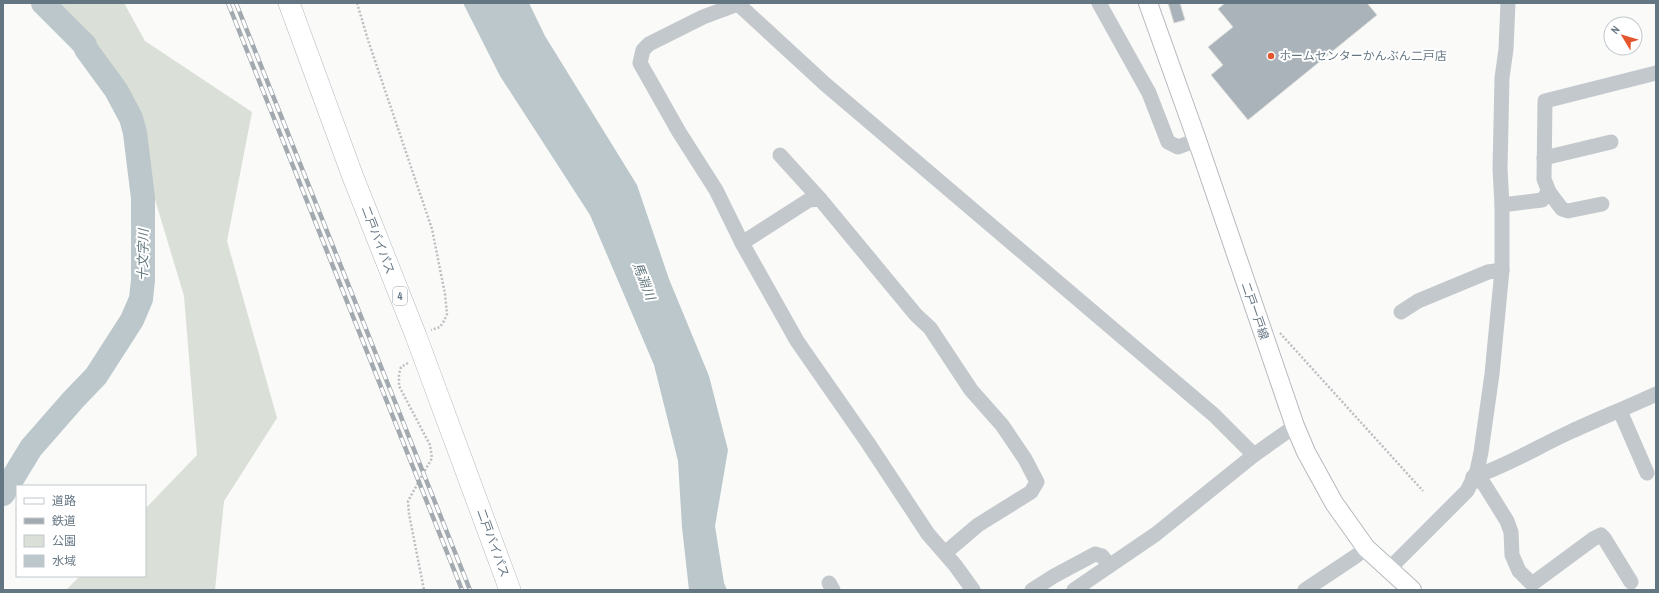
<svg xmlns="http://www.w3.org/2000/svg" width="1659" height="593" viewBox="0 0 1659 593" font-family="'Archivo Narrow','Noto Sans JP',sans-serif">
<rect width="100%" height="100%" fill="#fafaf8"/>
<!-- green -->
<path fill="#dadfd7" d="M38 3H124L145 41 252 112 227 241 277 418 224 501 215 590H66L80 576H145V509L197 455 184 296 135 133Z"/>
<!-- water -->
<path fill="#bbc7cb" d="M463 3H529L545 36 637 185 669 279 709 376 728 450 715 526 724 583 727 590H689L682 527 678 461 654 365 590 215 500 76Z"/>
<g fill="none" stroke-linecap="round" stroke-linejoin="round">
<!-- river -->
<path stroke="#bbc7cb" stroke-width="24" d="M3 494 31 448 73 400 96 376 132 320 141 299 143 280V198L135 133 131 118 116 90 86 49 85 45 43 3"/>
</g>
<!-- building -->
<g fill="#aab3b9" stroke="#dcdcda">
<path d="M1168 3H1180L1185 20 1174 23Z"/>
<path d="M1225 3H1367L1377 15 1248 120 1211 75 1223 65 1208 47 1233 27 1218 9Z"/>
</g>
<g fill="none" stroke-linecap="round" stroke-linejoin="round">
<!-- major casing -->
<g stroke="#b5babe" stroke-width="20">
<path id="major" d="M1148 3 1197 140 1295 426 1306 452 1334 503 1366 548 1412 590"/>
</g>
<!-- highway casing -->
<g stroke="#b4b9bd" stroke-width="22">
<path id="highway" d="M289 3 353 177 416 336 510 590"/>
</g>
<!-- path -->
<g stroke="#bbbfc2" stroke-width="2.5" stroke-dasharray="2 2" stroke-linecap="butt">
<path d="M357 3 368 40 432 229 445 294 447 314 444 321 440 327 431 330"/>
<path d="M1280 333 1423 491"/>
<path d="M408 363 401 367 399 374V386L430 445 432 458 408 501 409 514 424 590"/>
</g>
<!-- minor -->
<g stroke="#c3c8cc" stroke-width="15">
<path d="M737 3 825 84 1214 415 1254 455"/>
<path d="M1099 3 1149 93 1168 142 1178 147 1197 140"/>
<path d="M738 4 703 17 649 44 643 50 640 63 679 132 716 190 742 243 797 341 868 443 928 534 955 565 973 590"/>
<path d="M780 155 820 199"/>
<path d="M1544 158 1611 142"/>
<path d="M1549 192 1562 209 1568 211 1602 204"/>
<path d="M1502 205 1542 200 1549 192 1544 179 1545 101 1656 73"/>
<path d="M742 243 809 200 820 199 916 315 930 328 971 390 1002 425 1025 459 1037 482 1031 492 978 525 945 553"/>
<path d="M1401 312 1418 301 1488 272 1502 270"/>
<path d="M1620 411 1647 473"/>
<path d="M1473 477 1484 484 1507 521 1511 532 1512 555 1519 571 1532 584 1593 539 1601 535 1604 538 1631 582"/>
<path d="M1473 477C1507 466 1537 447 1570 432 1598 419 1628 407 1656 394"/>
<path d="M1389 569 1467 491 1477 471 1481 452 1492 374 1502 270V205L1500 169 1502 78 1506 49 1508 3"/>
<path d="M829 583 833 590"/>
<path d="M1032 590 1054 576 1095 554 1102 556 1109 565"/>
<path d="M1074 590 1156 534 1254 455 1295 426"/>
<path d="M1305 590 1356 556 1366 548"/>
</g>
<!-- major -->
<use href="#major" stroke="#fff" stroke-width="18"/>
<!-- highway -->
<use href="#highway" stroke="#fff" stroke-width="21"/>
<!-- rail casing -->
<g stroke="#a2aab0" stroke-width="4.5">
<g id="rail">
<path d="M228 3 462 590"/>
<path d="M236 3 470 590"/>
</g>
</g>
<!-- rail -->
<use href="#rail" stroke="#fff" stroke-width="3" stroke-dasharray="9" stroke-linecap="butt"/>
</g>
<!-- markers -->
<circle fill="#e4572e" stroke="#fff" stroke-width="1.5" cx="1271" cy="56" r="4"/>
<g text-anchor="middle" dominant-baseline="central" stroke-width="4" stroke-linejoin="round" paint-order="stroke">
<!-- shield labels -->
<rect fill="#fff" stroke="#939fa8" stroke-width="1" x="393" y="287" width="14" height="18" rx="3"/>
<g font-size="11" font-weight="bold" fill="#657683">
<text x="400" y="296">4</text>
</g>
<!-- poi labels -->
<g font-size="12" fill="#657683" stroke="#fff" text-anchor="start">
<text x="1279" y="56">ホームセンターかんぶん二戸店</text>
</g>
<!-- street labels -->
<g font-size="12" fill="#657683" stroke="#fff">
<text transform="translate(378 240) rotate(69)">二戸バイパス</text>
<text transform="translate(1255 311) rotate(71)">二戸一戸線</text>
<text transform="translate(493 543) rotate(70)">二戸バイパス</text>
</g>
<!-- water labels -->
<g font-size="13" font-style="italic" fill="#60757c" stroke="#fff">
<text transform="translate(143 255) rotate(-89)">十文字川</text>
<text transform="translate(644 281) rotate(69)">馬淵川</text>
</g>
</g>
<!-- border -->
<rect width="1659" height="593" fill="none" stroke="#657683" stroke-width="8"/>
<!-- legend -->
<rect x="16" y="485" width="130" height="92" fill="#ffffff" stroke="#c1c8cd"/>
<rect x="24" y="498" width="20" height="6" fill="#ffffff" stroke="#c1c8cd"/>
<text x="52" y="505" font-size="12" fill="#657683">道路</text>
<rect x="24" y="518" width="20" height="6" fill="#a2aab0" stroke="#c1c8cd"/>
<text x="52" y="525" font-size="12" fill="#657683">鉄道</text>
<rect x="24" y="535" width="20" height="12" fill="#dadfd7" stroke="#c1c8cd"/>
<text x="52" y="545" font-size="12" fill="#657683">公園</text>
<rect x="24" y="555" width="20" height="12" fill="#bbc7cb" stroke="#c1c8cd"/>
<text x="52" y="565" font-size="12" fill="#657683">水域</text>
<!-- north arrow -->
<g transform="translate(1623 36) rotate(308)"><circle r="19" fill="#ffffff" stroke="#c1c8cd"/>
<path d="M0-3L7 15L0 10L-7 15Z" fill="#e4572e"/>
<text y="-6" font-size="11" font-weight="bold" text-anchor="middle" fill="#657683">N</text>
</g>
</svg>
